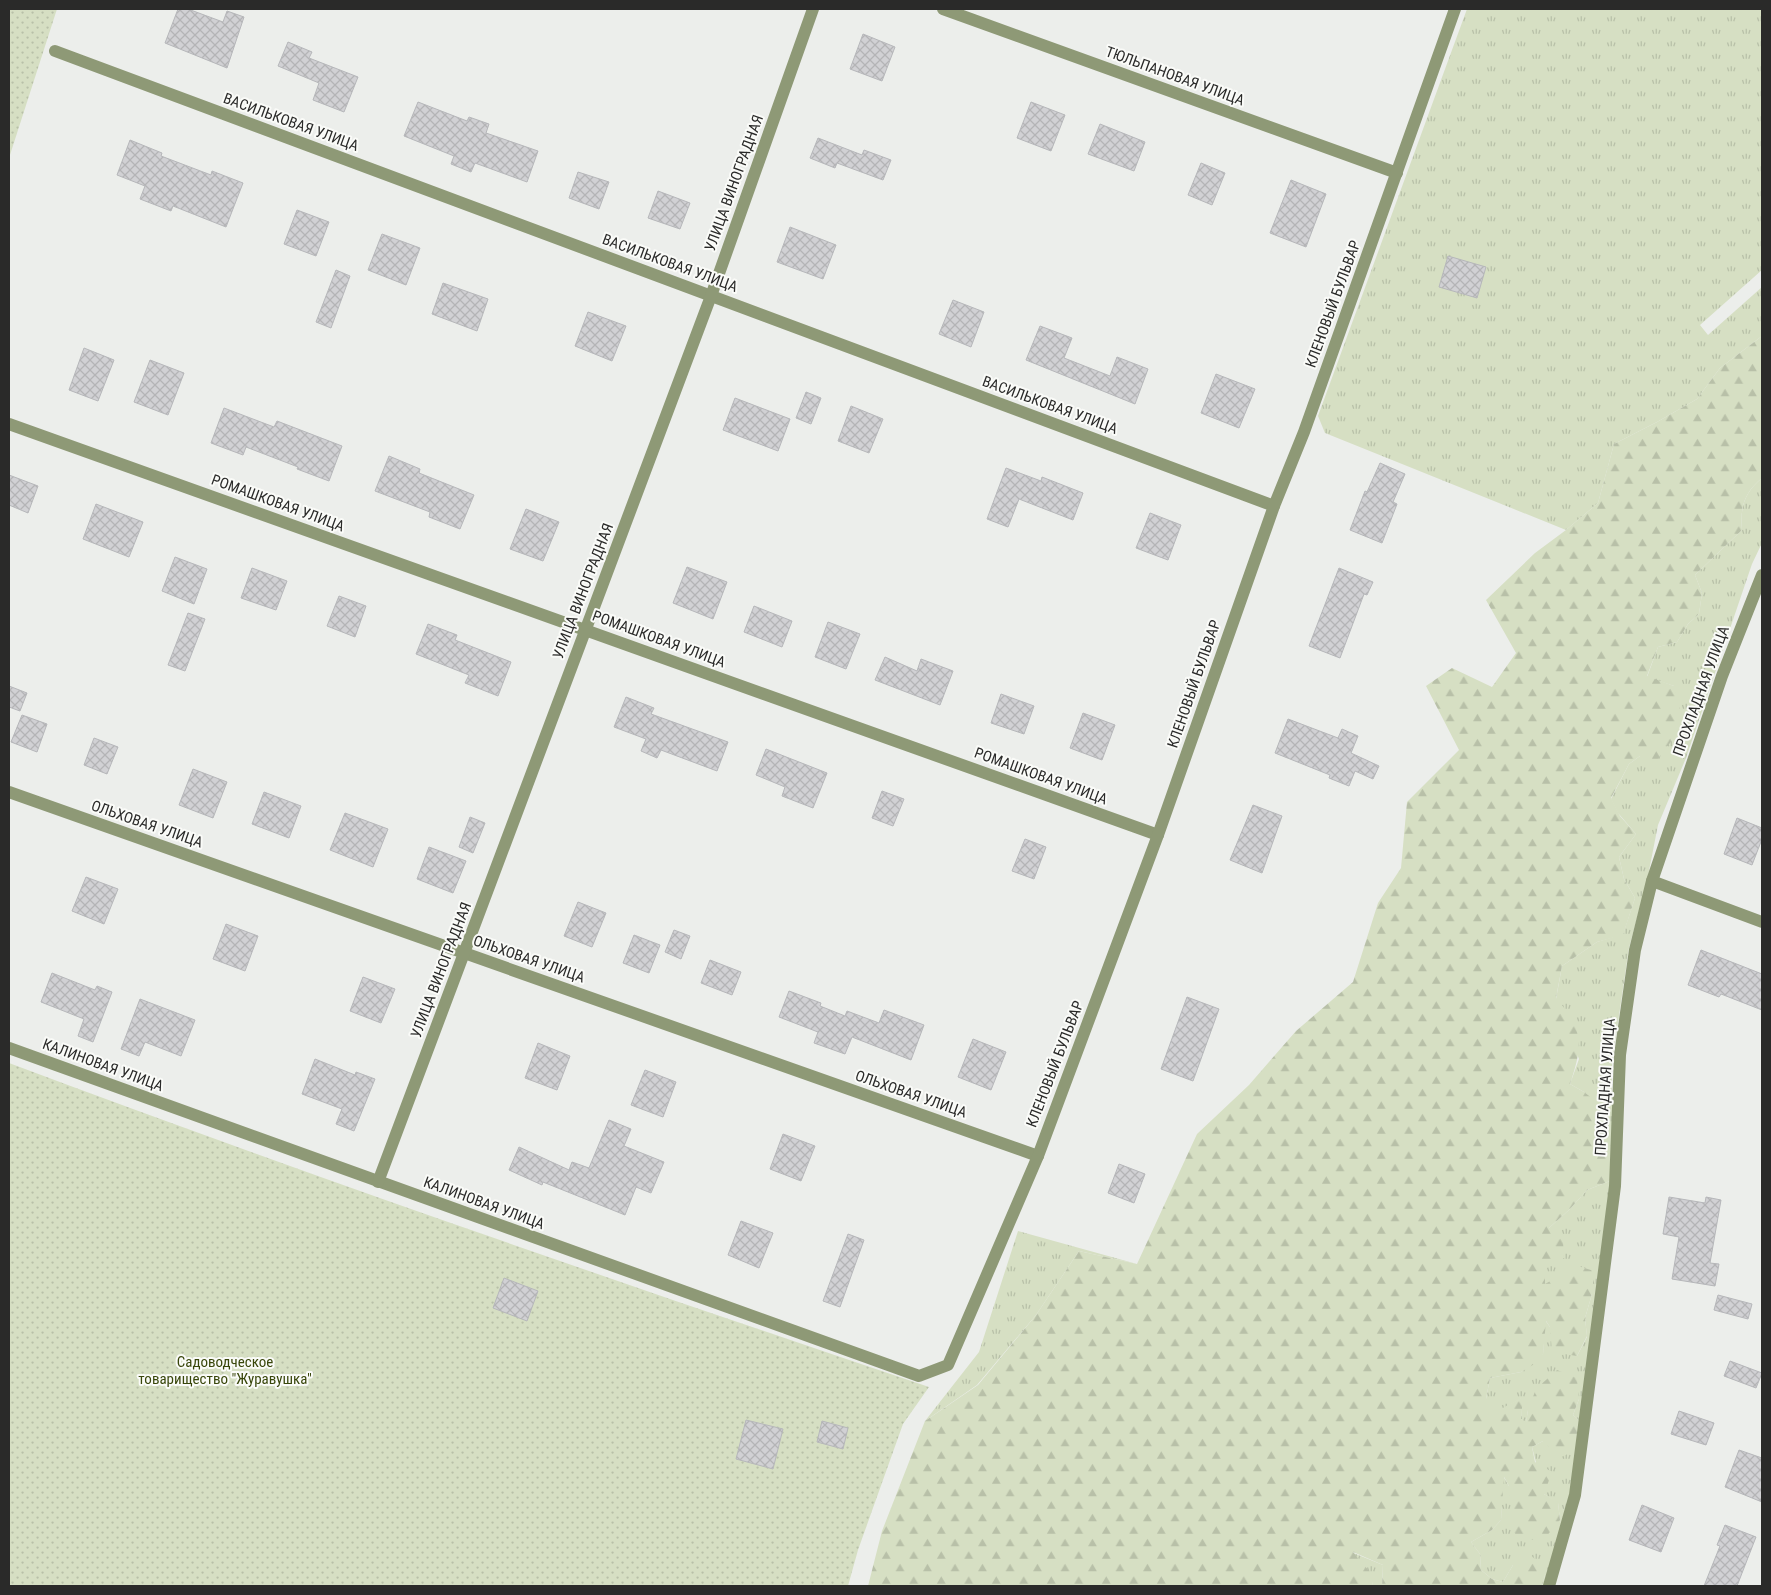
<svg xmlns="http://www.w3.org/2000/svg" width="1771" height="1595" viewBox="0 0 1771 1595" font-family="'Roboto Condensed',sans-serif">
<defs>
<pattern id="grass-tufts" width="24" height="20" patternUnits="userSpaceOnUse" patternTransform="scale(1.25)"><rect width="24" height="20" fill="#d6dfc3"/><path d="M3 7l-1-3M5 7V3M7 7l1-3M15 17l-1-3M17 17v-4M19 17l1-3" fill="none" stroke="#b8c0a8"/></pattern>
<pattern id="forest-firs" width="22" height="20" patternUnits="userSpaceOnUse" patternTransform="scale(1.25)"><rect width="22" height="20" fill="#d6dfc3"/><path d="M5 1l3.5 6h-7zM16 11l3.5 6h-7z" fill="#b8c0a8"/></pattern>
<pattern id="garden-dots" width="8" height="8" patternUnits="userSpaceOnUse" patternTransform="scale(1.25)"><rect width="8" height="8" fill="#d6dfc3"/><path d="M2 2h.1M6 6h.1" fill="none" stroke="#b8c0a8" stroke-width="1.8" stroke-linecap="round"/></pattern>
<pattern id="building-cross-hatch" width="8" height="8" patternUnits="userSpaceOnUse" patternTransform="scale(1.25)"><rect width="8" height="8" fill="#d1d1d4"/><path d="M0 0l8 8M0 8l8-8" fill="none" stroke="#b4b4b6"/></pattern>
</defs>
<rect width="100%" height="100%" fill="#eceeeb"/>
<!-- grass -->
<g fill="url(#grass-tufts)">
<path d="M1467 9H1762V270L1700 325 1708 335 1762 287V336L1720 368 1697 399 1657 422 1614 444 1598 503 1566 530 1325 433 1318 416Z"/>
<path d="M1762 478V543L1752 564 1686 758 1658 825 1647 881 1629 948 1612 1063V1125L1584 1092 1570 1084 1579 1059 1556 999 1562 966 1597 942 1623 934 1635 898 1624 879 1619 857 1636 834 1618 813 1611 799 1629 764 1640 756 1674 686 1647 677 1658 647 1677 642 1688 624 1699 614 1702 593 1695 575 1742 530C1740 507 1744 493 1762 478Z"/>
<path d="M1610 1181 1581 1422 1573 1415 1579 1399 1528 1410 1526 1423 1521 1419 1522 1398 1486 1418V1399L1490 1378 1521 1372 1543 1354 1545 1320 1550 1327 1577 1356 1587 1337 1585 1318 1592 1294 1545 1285V1269L1549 1228 1570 1209 1587 1190Z"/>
<path d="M1018 1231 1137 1264 1079 1251 1036 1315 977 1385 925 1421 979 1352Z"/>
<path d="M1580 1437 1572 1494 1545 1586H1542L1545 1575 1513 1565 1503 1582 1492 1579 1481 1570 1480 1554 1471 1542 1492 1530 1501 1520 1503 1476 1509 1486 1560 1520 1558 1503 1544 1494 1532 1447 1543 1441Z"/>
<path d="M1351 1552 1383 1565 1382 1586H1372L1373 1577Z"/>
</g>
<!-- forest -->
<path fill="url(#forest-firs)" d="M1762 336V478C1744 493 1740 507 1742 530L1695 575 1702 593 1699 614 1688 624 1677 642 1658 647 1647 676 1674 686 1680 707 1673 739 1657 760 1640 756 1629 764 1611 798 1620 816 1636 834 1619 857 1624 879 1635 898 1623 935 1597 942 1562 966 1556 998C1584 1030 1583 1045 1570 1084L1584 1092 1602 1106 1612 1125 1610 1181 1587 1190 1570 1209 1549 1228 1563 1240 1564 1258 1545 1269V1284L1578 1266 1594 1271 1592 1294 1585 1318 1587 1336 1577 1356 1552 1352 1550 1327 1546 1321 1543 1354 1541 1360 1521 1372 1490 1378 1486 1399V1417L1523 1397 1521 1419 1526 1422 1528 1410 1536 1389 1557 1370 1577 1378 1579 1399 1573 1415 1581 1422 1580 1437 1570 1453 1559 1458 1543 1441 1532 1447 1535 1462 1552 1472 1544 1494 1558 1502 1560 1520 1545 1538 1521 1541 1513 1531 1509 1486 1504 1477 1501 1520 1492 1530 1471 1542 1480 1554 1481 1570 1492 1579 1503 1582 1513 1565 1533 1557 1545 1575 1542 1586H1382L1383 1565 1353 1552 1374 1577 1372 1586H868L882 1531 925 1421 978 1385 1036 1315 1079 1251 1137 1264 1197 1134 1249 1085 1296 1031 1353 982 1378 903 1401 868 1407 802 1459 750 1426 686 1452 668 1492 687 1516 653 1486 600 1535 553 1566 530 1598 503 1614 444 1657 422 1697 399 1720 368Z"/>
<!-- garden -->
<g fill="url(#garden-dots)">
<path d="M9 9H57L9 158Z"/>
<path d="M9 1063C313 1177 621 1283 929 1387L903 1424 858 1550 848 1586H9Z"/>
</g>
<!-- building -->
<g fill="url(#building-cross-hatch)" stroke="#b6b7ba">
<path d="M178 9H188L223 22 227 11 244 17 227 68 165 43Z"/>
<path d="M863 34 895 47 882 81 850 69Z"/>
<path d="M288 42 312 52 309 58 358 77 344 112 313 100 319 83 278 66Z"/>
<path d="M418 102 467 121 469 117 489 124 486 133 538 151 527 182 475 163 471 172 451 164 454 156 404 136Z"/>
<path d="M1031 102 1065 115 1051 151 1017 138Z"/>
<path d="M1100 124 1145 142 1134 171 1088 154Z"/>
<path d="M818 138 862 155 864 150 891 160 883 180 837 163 835 168 810 158Z"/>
<path d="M130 140 162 153 161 156 211 175 212 171 243 183 226 227 173 206 171 211 140 199 145 186 117 175Z"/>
<path d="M1201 163 1225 173 1212 205 1188 195Z"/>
<path d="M578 172 609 182 599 209 569 198Z"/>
<path d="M1291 180 1326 194 1306 247 1270 233Z"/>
<path d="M658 191 690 203 680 229 648 218Z"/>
<path d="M297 210 329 222 316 256 284 244Z"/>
<path d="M790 227 836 245 823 279 777 262Z"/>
<path d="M382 234 420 248 406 285 368 270Z"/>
<path d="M1448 256 1486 267 1477 298 1439 287Z"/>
<path d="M336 270 350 276 331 328 316 322Z"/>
<path d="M443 283 488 299 477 331 432 314Z"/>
<path d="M953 300 984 312 971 347 939 334Z"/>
<path d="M588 312 626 326 612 361 575 346Z"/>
<path d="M1040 326 1072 338 1064 358 1110 376 1117 357 1148 369 1135 404 1026 360Z"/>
<path d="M84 348 114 360 98 401 69 390Z"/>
<path d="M150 360 184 373 168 415 134 402Z"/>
<path d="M1216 374 1255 389 1239 428 1201 413Z"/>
<path d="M806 392 821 398 811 424 796 418Z"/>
<path d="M735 398 790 419 778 451 723 430Z"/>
<path d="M851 406 883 419 869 453 838 441Z"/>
<path d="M224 408 274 427 277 421 342 446 329 481 297 469 298 467 246 447 243 455 211 443Z"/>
<path d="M389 456 420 469 419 473 474 495 460 529 429 517 430 512 375 491Z"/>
<path d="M1380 463 1405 474 1393 502 1397 504 1382 543 1350 530 1365 491 1367 492Z"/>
<path d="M1006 468 1041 481 1042 477 1083 493 1073 520 1019 499 1008 527 987 519Z"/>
<path d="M9 475 38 486 28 513 9 505Z"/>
<path d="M96 504 143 522 129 557 83 539Z"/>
<path d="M526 509 559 522 543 561 510 549Z"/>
<path d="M1150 513 1181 525 1168 560 1136 548Z"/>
<path d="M175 557 207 569 194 604 162 591Z"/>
<path d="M687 567 727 582 713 619 673 603Z"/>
<path d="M252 568 287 581 276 610 241 598Z"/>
<path d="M1339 568 1373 582 1367 595 1364 594 1340 658 1309 646Z"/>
<path d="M339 596 366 606 355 637 327 626Z"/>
<path d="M754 606 792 621 782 647 744 632Z"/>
<path d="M188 613 205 619 185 671 168 665Z"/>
<path d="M828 622 860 634 846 669 815 657Z"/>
<path d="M428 624 457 635 455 640 511 662 498 696 465 683 469 675 416 654Z"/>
<path d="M885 657 917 671 921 659 953 671 940 705 875 680Z"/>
<path d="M9 686 27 693 20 711 9 707Z"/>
<path d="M1001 694 1034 706 1024 734 991 723Z"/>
<path d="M626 697 654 708 651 714 728 742 717 771 661 750 657 758 641 751 646 739 614 727Z"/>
<path d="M1083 713 1115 725 1102 760 1070 748Z"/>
<path d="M22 715 47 724 37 752 11 742Z"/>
<path d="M1288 719 1338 738 1342 729 1358 736 1351 753 1379 766 1373 779 1355 771 1349 786 1329 778 1330 775 1275 753Z"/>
<path d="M94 738 118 747 107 774 84 765Z"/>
<path d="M766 749 827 773 813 808 782 796 785 787 756 775Z"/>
<path d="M193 769 227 782 213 818 179 805Z"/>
<path d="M882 791 904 799 893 826 872 818Z"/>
<path d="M264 792 301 806 289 838 252 824Z"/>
<path d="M1253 805 1282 816 1262 873 1230 860Z"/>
<path d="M345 813 388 829 373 867 330 850Z"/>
<path d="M470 817 485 823 473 853 459 847Z"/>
<path d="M1737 818 1762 828V839L1752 865 1724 854Z"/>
<path d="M1025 839 1046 847 1034 879 1012 871Z"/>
<path d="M429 847 466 861 453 893 417 879Z"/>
<path d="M86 877 118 889 104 924 72 911Z"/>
<path d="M578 902 606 913 592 947 564 936Z"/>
<path d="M226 924 258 936 245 971 213 959Z"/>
<path d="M674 930 690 936 681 959 665 952Z"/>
<path d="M634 935 660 945 649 973 623 963Z"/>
<path d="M1701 950 1762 974V1010L1721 994 1719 997 1688 985Z"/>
<path d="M710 960 741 972 732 995 701 983Z"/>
<path d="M52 973 95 990 97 986 112 992 93 1042 78 1036 84 1019 41 1002Z"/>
<path d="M363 977 395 989 381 1023 350 1011Z"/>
<path d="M789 991 821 1003 820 1006 845 1016 847 1011 879 1023 884 1010 924 1025 911 1060 852 1037 845 1054 814 1043 818 1032 779 1017Z"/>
<path d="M1187 997 1219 1009 1193 1081 1161 1069Z"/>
<path d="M140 999 195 1020 181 1056 145 1042 139 1056 121 1049Z"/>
<path d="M973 1039 1006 1052 991 1090 958 1077Z"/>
<path d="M538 1043 570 1056 557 1090 525 1078Z"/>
<path d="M315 1059 355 1075 356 1072 375 1079 354 1131 336 1124 342 1109 302 1094Z"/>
<path d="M645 1070 676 1082 663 1117 631 1105Z"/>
<path d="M609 1120 631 1129 624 1146 664 1162 651 1193 636 1187 625 1215 543 1182 542 1185 509 1170 519 1147 569 1170 572 1162 589 1168Z"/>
<path d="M783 1134 815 1146 801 1181 770 1169Z"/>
<path d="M1119 1164 1145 1174 1134 1203 1108 1193Z"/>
<path d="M1669 1197 1705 1203 1706 1197 1721 1200 1710 1263 1719 1264 1715 1286 1672 1279 1679 1237 1663 1234Z"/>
<path d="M741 1221 773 1233 759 1268 728 1255Z"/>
<path d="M848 1234 864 1240 840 1307 823 1301Z"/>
<path d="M504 1278 538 1291 527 1321 493 1308Z"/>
<path d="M1718 1295 1752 1304 1748 1319 1714 1310Z"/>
<path d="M1730 1361 1762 1373 1756 1388 1724 1376Z"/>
<path d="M1679 1411 1714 1423 1706 1445 1671 1434Z"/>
<path d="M746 1420 783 1429 773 1469 736 1459Z"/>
<path d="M822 1421 848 1428 843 1449 817 1442Z"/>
<path d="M1739 1450 1762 1458V1502L1725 1487Z"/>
<path d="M1642 1505 1674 1518 1661 1552 1629 1540Z"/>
<path d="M1725 1525 1756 1537 1737 1586H1704L1720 1546 1717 1545Z"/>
</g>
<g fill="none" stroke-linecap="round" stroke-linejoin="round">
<!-- minor -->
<g stroke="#8e9976" stroke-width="12">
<path d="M943 9 1397 173"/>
<path d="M55 51 1274 506"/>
<path d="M9 424 1158 835"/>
<path d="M9 792 1038 1156"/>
<path d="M1652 881 1762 922"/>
<path d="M9 1048 919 1376 948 1365 1038 1156 1158 835 1274 506 1304 432 1455 9"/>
<path d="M378 1182 711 296 813 9"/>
<path d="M1549 1586 1575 1495 1615 1186 1620 1055 1635 950 1652 881 1722 676 1762 575"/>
</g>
</g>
<g text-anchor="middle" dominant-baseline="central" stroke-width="4" stroke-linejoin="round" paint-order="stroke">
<!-- street labels -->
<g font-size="15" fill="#2a2a29" stroke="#fafbf8">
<text transform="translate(1175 76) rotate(20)">ТЮЛЬПАНОВАЯ УЛИЦА</text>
<text transform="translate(291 122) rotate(20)">ВАСИЛЬКОВАЯ УЛИЦА</text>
<text transform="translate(734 183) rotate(-70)">УЛИЦА ВИНОГРАДНАЯ</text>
<text transform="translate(670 263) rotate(20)">ВАСИЛЬКОВАЯ УЛИЦА</text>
<text transform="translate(1333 304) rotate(-70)">КЛЕНОВЫЙ БУЛЬВАР</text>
<text transform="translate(1050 405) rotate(20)">ВАСИЛЬКОВАЯ УЛИЦА</text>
<text transform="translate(278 503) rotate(20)">РОМАШКОВАЯ УЛИЦА</text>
<text transform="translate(583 591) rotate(-69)">УЛИЦА ВИНОГРАДНАЯ</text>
<text transform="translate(659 639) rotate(20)">РОМАШКОВАЯ УЛИЦА</text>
<text transform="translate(1194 684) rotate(-71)">КЛЕНОВЫЙ БУЛЬВАР</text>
<text transform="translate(1701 691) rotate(-70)">ПРОХЛАДНАЯ УЛИЦА</text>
<text transform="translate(1041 776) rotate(20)">РОМАШКОВАЯ УЛИЦА</text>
<text transform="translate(147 824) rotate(19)">ОЛЬХОВАЯ УЛИЦА</text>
<text transform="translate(529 959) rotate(19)">ОЛЬХОВАЯ УЛИЦА</text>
<text transform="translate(441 970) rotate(-69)">УЛИЦА ВИНОГРАДНАЯ</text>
<text transform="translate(1055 1064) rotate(-69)">КЛЕНОВЫЙ БУЛЬВАР</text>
<text transform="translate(103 1065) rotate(20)">КАЛИНОВАЯ УЛИЦА</text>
<text transform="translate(1605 1087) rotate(-86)">ПРОХЛАДНАЯ УЛИЦА</text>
<text transform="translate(911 1094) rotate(19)">ОЛЬХОВАЯ УЛИЦА</text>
<text transform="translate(484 1203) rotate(20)">КАЛИНОВАЯ УЛИЦА</text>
</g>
<!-- park labels -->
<g font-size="15" fill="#38460a" stroke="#fafbf8">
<text x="225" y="1362">Садоводческое<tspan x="225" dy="17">товарищество "Журавушка"</tspan></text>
</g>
</g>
<!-- border -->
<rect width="1771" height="1595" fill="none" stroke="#2a2a29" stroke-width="20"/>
</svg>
